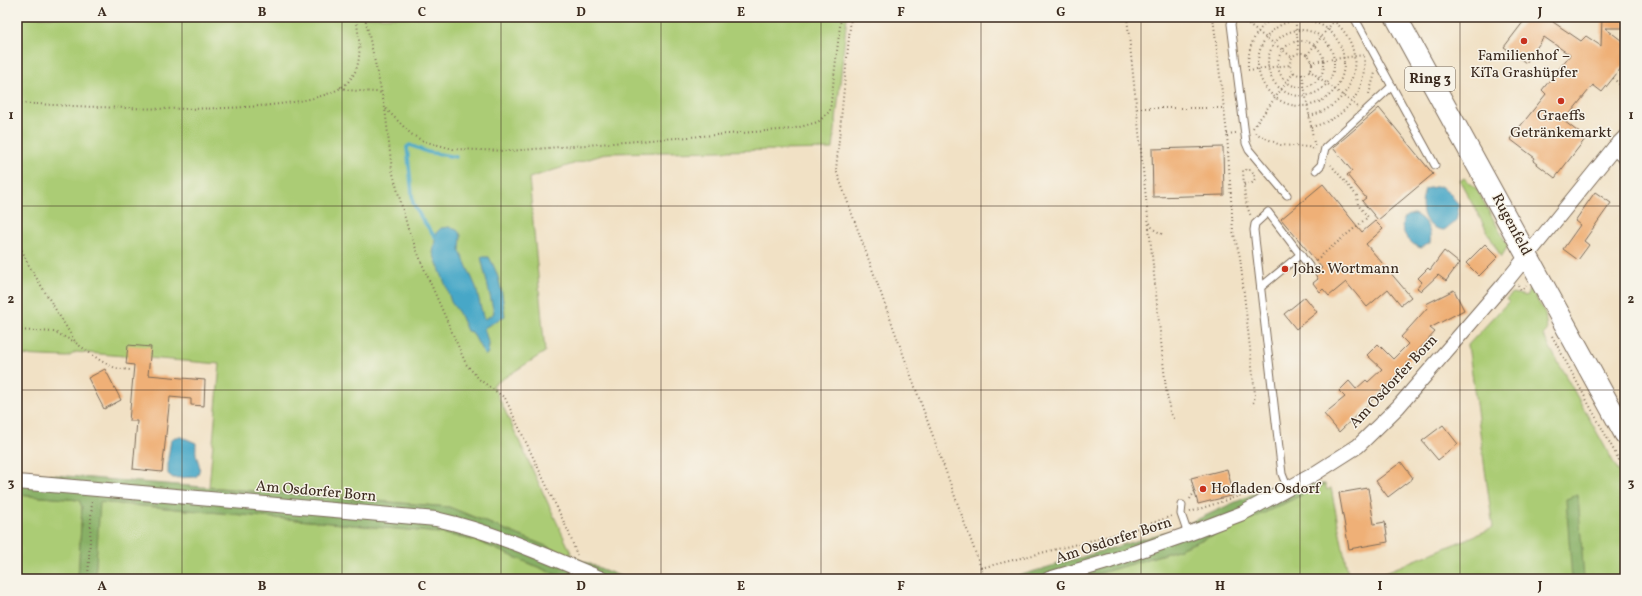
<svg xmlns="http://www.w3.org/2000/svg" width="1642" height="596" viewBox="0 0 1642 596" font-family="Vollkorn,serif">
<rect width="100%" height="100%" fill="#f7f3e8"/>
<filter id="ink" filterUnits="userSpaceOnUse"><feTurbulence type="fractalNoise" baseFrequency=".025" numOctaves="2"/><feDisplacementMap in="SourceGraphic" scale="8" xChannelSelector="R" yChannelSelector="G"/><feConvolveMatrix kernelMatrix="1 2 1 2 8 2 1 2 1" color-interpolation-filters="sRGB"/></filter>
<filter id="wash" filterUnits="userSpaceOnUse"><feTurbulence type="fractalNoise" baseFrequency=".012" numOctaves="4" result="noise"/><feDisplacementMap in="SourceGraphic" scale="16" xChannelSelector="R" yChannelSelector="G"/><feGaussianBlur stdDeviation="0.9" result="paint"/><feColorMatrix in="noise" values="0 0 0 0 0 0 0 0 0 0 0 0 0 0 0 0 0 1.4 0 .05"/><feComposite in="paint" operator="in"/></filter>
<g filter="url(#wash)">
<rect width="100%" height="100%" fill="#f1e1c5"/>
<!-- green -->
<g fill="#abcc74" stroke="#737b49">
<path d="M17 17H847L833 149 608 153 529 178 545 352 493 385 573 557 449 507 209 487 220 364 76 352 68 357 17 355Z"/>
<path d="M1464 178 1476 188 1508 246 1501 257 1460 181Z"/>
<path d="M1530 288 1545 313 1547 331 1543 335 1625 483V579H1369L1493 528 1468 345 1509 301 1506 299 1513 293 1526 296Z"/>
<path d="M1325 484 1327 490 1331 488 1349 579H1081L1177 550 1249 520Z"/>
<path d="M17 495 79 500 82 507 78 579H17Z"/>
<path d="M99 502 441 533 477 541 566 579H95Z"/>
</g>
<!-- forest -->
<g fill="#88b066" stroke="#626d42">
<path d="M17 472 449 507 627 579H566L477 541 441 533 100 502 95 579H78L82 507 79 500 17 495Z"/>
<path d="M1325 484 1249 520 1177 550 1081 579H1008L1176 529 1271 486Z"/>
<path d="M1578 495 1584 579H1572L1566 499Z"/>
</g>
<!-- water -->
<g fill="#47a7c7" stroke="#416872">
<path d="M1440 186 1449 192 1459 206 1456 221 1444 230C1421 228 1419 206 1425 189Z"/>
<path d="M1414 214C1426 219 1432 231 1430 243L1421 248C1406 244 1391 218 1414 214Z"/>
<path d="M449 227 457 230 461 235 460 251 476 287 483 317 485 319 494 313 481 257H489C501 278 502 293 505 316L484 328 489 345 488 353 485 356 472 332 467 331 459 313 451 302 446 286 433 253 436 233 441 228Z"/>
<path d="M182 437 196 443C196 448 195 453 197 458 200 466 201 470 196 477L173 478 168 474V458L171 440 175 437Z"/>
</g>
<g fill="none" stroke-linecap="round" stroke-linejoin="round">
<!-- stream -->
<path stroke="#47a7c7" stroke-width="3.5" d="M435 237 422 219 413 203 407 147 410 145 427 152 456 157"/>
</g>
<g id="blocks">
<!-- building -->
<g fill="#efb077">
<path d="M1527 17H1556L1553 22 1581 41 1586 36 1601 46 1602 17H1625V28H1605L1625 43V63L1602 92 1593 85 1564 121 1586 138 1555 178 1533 161 1535 158 1510 139 1546 94 1542 90 1570 55 1544 37 1526 63 1504 47Z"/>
<path d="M1379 108 1433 174 1378 220 1362 201 1366 198 1347 175 1352 171 1333 148Z"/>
<path d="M1223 147 1224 195 1153 197 1152 149Z"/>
<path d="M1323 184 1362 232 1375 221 1383 229 1366 244 1411 297 1401 305 1388 289 1367 307 1346 282 1329 296 1323 289 1320 292 1313 283 1318 279 1315 274 1322 268 1281 219Z"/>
<path d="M1595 192 1611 203 1584 241 1589 245 1578 260 1563 249 1580 225 1575 221Z"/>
<path d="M1485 244 1498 257 1479 276 1466 263Z"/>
<path d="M1444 251 1459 263 1446 281 1438 275 1421 291 1417 288 1422 282 1418 278 1428 268 1430 270Z"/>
<path d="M1454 290 1464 310 1430 328 1435 332 1407 363 1409 365 1339 432 1324 414 1345 397 1339 391 1349 381 1356 389 1366 380 1368 382 1382 369 1367 355 1378 344 1393 359 1408 344 1401 337 1428 307 1426 304Z"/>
<path d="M1305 297 1317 312 1296 329 1284 314Z"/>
<path d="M128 345 151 347 148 375 205 380 204 406 191 405V399L170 397 162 472 133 469 137 421H129L134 365 126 364Z"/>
<path d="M105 369 121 400 104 409 88 378Z"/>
<path d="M1443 425 1458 444 1438 460 1422 441Z"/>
<path d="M1401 462 1413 478 1388 497 1376 481Z"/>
<path d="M1227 469 1234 495 1198 504 1191 478Z"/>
<path d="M1368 488 1374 524 1385 522 1388 542 1349 549 1339 493Z"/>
</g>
</g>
</g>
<g filter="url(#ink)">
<use href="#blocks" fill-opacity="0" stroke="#7b6a58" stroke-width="1"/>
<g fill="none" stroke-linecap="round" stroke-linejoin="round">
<!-- lane casing -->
<g stroke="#7b6a58" stroke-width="9">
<g id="lane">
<path d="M1233 17 1231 24 1246 143 1249 150 1287 195"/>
<path d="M1354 17 1435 165"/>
<path d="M1316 170 1321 165 1325 148 1392 86"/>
<path d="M1261 287 1301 254"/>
<path d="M1288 489 1282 474 1254 230 1255 224 1268 212 1309 266"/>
<path d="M1182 505 1181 514 1188 534"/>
</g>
</g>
<!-- street casing -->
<g stroke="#7b6a58" stroke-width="16">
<g id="street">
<path d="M1614 148 1625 157"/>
<path d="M17 482 436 519C494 532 548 556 602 579"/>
<path d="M1049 579 1110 561 1188 534 1243 513 1311 476 1358 446 1398 407 1505 283 1614 148 1625 137"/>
</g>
</g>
<!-- primary casing -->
<g stroke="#7b6a58" stroke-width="23">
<path id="primary" d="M1396 17 1625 434"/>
</g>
<!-- path -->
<g stroke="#7b6a58" stroke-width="2" stroke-dasharray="1 3" stroke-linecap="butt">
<path d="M365 17 385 108 392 170 408 229 426 273 466 364 480 380 505 398 569 533 577 555"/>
<path d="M851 17 836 170 985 579"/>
<path d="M1127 17 1166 389 1170 412 1175 420"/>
<path d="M1213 17 1227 134 1233 231 1240 257 1255 394 1254 402 1251 405"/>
<path d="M1295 17 1299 53"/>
<path d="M1242 20 1292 57"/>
<circle cx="1301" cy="63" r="43"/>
<path d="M1250 25 1257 17"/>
<circle cx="1301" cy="63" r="33"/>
<circle cx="1301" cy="64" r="23"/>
<circle cx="1301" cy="64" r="11"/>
<path d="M1307 55 1337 17"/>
<path d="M1311 62 1364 55"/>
<path d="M1621 68 1625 71"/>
<path d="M1248 70C1247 48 1255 28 1275 17"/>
<path d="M1248 70 1290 65"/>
<path d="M1309 70 1358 107"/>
<path d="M1302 74 1315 149"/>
<path d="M1613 78 1625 90"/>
<path d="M340 87C353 93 368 90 382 93"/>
<path d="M1369 94 1375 73"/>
<path d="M17 103C77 106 307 122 347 83 365 65 359 40 356 17"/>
<path d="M1137 108H1224"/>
<path d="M386 109 411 134 423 141 453 149 509 151 792 129 818 122 830 111 841 17"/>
<path d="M1309 116C1358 105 1372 45 1328 17"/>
<path d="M1311 127C1346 119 1367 92 1364 56"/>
<path d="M1253 128 1294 72"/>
<path d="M1255 133 1280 145 1308 147 1315 149"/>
<path d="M1227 134 1236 133"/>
<path d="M1244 185 1252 183 1255 179 1254 174 1251 170H1243C1244 186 1244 202 1251 216"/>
<path d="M1150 223 1153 229 1162 234"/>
<path d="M17 239 28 264 76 343 101 361 115 368 130 370"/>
<path d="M1316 260 1368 217 1358 205 1357 196 1331 165"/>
<path d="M1518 285 1521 290 1526 286"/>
<path d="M17 330 54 332 75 342"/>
<path d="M1552 336 1625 471"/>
<path d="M1190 499 1195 491"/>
<path d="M1190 512 1242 495"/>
<path d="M981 568 1129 531 1172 516"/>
<path d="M88 579 92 500"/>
</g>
<!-- lane -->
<use href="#lane" stroke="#fff" stroke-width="7"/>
<!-- street -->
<use href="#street" stroke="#fff" stroke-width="14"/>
<!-- primary -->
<use href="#primary" stroke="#fff" stroke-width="21"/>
</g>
</g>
<!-- grid -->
<path fill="none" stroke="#3b2a1e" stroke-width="1" stroke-opacity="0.55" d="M182 17V579M342 17V579M501 17V579M661 17V579M821 17V579M981 17V579M1141 17V579M1300 17V579M1460 17V579M17 206H1625M17 390H1625"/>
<!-- markers -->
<g fill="#c8321e" stroke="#f7f3e8" stroke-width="1.5">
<circle cx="1524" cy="41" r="4"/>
<circle cx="1561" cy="101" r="4"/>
<circle cx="1285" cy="269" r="4"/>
<circle cx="1203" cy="489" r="4"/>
</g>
<g text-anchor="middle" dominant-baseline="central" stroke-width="3" stroke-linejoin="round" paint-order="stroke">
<!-- shield labels -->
<rect fill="#f7f3e8" stroke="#73665b" stroke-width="1" x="1405" y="67" width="50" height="24" rx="3"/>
<g font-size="14" font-weight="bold" fill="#3b2a1e">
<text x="1430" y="79">Ring 3</text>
</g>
<!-- poi labels -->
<g font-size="15" fill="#3b2a1e" stroke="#f7f3e8">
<text x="1524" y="56">Familienhof –<tspan x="1524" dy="17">KiTa Grashüpfer</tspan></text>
<text x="1561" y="116">Graeffs<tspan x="1561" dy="17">Getränkemarkt</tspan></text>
<text x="1293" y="269" text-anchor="start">Johs. Wortmann</text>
<text x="1211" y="489" text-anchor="start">Hofladen Osdorf</text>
</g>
<!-- street labels -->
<g font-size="15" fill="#3b2a1e" stroke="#f7f3e8">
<text transform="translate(1511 225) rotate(62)">Rugenfeld</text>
<text transform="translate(1394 382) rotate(-47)">Am Osdorfer Born</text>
<text transform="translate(316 492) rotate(5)">Am Osdorfer Born</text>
<text transform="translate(1114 541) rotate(-18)">Am Osdorfer Born</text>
</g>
</g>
<!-- margin -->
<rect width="1642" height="596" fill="none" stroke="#f7f3e8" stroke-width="44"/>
<rect x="22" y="22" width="1598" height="552" fill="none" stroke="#3b2a1e" stroke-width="1.5"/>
<g font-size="13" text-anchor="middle" font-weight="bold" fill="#3b2a1e">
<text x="102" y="16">A</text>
<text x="262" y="16">B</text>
<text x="422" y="16">C</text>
<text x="581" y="16">D</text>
<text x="741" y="16">E</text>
<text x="901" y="16">F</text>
<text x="1061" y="16">G</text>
<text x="1220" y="16">H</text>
<text x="1380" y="16">I</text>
<text x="1540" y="16">J</text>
<text x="11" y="119">1</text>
<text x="1631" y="119">1</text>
<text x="11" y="303">2</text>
<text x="1631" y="303">2</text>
<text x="11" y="487">3</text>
<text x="1631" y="487">3</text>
<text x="102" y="590">A</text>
<text x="262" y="590">B</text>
<text x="422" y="590">C</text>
<text x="581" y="590">D</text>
<text x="741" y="590">E</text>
<text x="901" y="590">F</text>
<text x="1061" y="590">G</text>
<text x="1220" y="590">H</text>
<text x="1380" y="590">I</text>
<text x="1540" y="590">J</text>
</g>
</svg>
